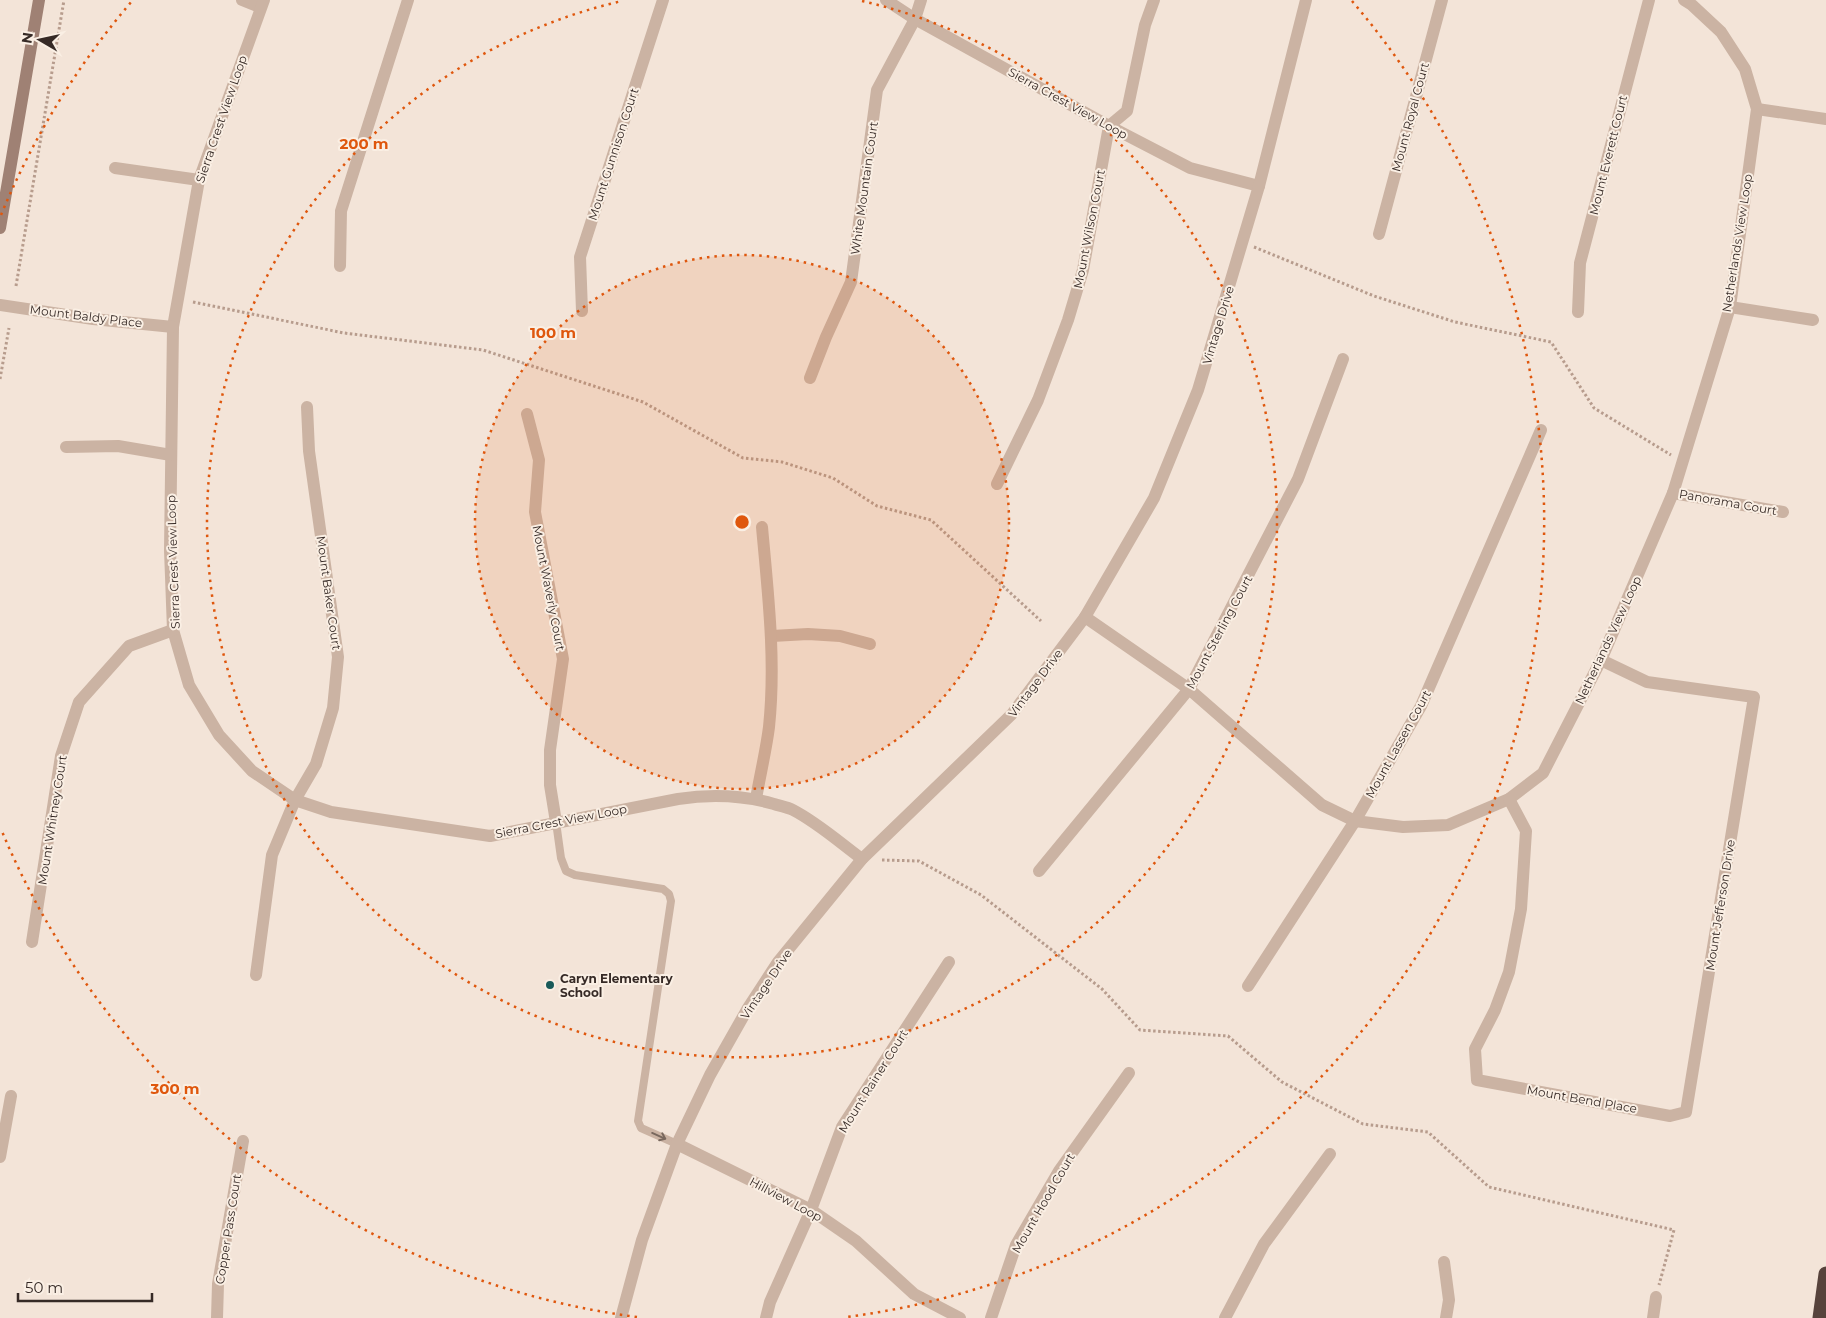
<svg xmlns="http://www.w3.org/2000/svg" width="1826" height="1318" viewBox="0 0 1826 1318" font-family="Montserrat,sans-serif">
<rect width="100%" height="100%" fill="#f3e4d8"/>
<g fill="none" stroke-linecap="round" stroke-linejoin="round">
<!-- path -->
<g stroke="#b79c8d" stroke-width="3" stroke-dasharray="2.5 2.5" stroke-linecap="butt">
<path d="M1254 247 1374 296 1455 322 1551 342 1594 408 1671 455"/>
<path d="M16 286 64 0"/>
<path d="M193 302 344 333 483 350 643 402 743 458 782 462 833 478 877 506 931 520 1041 621"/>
<path d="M0 379 9 328"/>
<path d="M882 860 919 861 981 895 1102 989 1140 1030 1228 1036 1282 1082 1363 1124 1428 1132 1489 1187 1674 1230 1659 1285"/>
</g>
<!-- lane -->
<path stroke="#cbb3a3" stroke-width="8" d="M556 822 561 858 566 871 575 875 663 889 669 894 671 901 638 1121 641 1128 677 1144"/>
<!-- street -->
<g stroke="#cbb3a3" stroke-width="12">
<path d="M242 0 260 7"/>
<path d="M264 0 199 180 173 327 170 550 173 630 189 685 219 735 252 771 295 800 331 812 490 836 678 799C711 794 742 795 774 804 780 806 787 807 793 810 818 823 839 842 862 859"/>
<path d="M886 0 915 19 1109 126 1190 168 1259 186"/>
<path d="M1757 109 1826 119"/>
<path d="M115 168 199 180"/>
<path d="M1379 234 1442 0"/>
<path d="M340 266 341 211 408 0"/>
<path d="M0 305 93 319 173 327"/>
<path d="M1730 307 1813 320"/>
<path d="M582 311 580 257 663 0"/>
<path d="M1578 312 1580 263 1649 0"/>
<path d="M810 378 826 337 851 282 877 90 915 19 921 0"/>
<path d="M527 414 539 460 535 512 563 659 550 750V785L556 822"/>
<path d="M66 447 118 446 171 455"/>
<path d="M997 484 1038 400 1068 320 1083 270 1109 126 1127 111 1145 25 1154 0"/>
<path d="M1673 493 1783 512"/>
<path d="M1085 617 1189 689 1322 805 1355 821 1403 827 1448 825 1509 799 1543 773 1601 660 1673 493 1730 307 1757 109 1745 69 1721 32 1692 5 1684 0"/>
<path d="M772 636 808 634 840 636 870 644"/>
<path d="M756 799C760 775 766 751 769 727 776 660 768 594 762 527"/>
<path d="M1509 799 1526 831 1521 909 1509 972 1495 1010 1475 1049 1477 1080 1670 1116 1686 1112 1754 697 1647 682 1601 660"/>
<path d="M1039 871 1189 689 1298 479 1343 359"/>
<path d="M32 942 61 756 79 702 129 646 173 630"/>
<path d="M256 975 272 855 295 800 316 764 333 708 338 657 309 451 307 407"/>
<path d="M1248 986 1355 821 1421 706 1541 430"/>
<path d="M677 1144 811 1210 856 1241 914 1294 960 1318"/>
<path d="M0 1157 11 1096"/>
<path d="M1444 1262 1449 1300 1446 1318"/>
<path d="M217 1318 218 1284 243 1141"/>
<path d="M621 1318 642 1240 677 1144 710 1075 748 1008 778 962 862 859 1012 714 1085 617 1154 498 1198 390 1259 186 1306 0"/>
<path d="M766 1318 770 1302 811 1210 842 1127 949 962"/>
<path d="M991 1318 1016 1245 1059 1171 1129 1073"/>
<path d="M1225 1318 1264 1244 1330 1154"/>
<path d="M1653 1318 1656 1297"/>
</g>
<!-- secondary -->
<path stroke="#9f8174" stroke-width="12" d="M0 228 39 0"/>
<!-- highway -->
<path stroke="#57433c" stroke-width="15" d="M1820 1318 1826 1274"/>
</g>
<!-- one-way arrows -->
<defs><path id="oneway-shaft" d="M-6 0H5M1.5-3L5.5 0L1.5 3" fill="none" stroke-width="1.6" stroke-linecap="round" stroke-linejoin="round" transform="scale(1.25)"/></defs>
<use stroke="#79685e" href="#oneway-shaft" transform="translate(659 1136) rotate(24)"/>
<!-- distance rings -->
<circle cx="742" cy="522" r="267" fill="#df570d" fill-opacity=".12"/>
<g fill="none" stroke="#df570d" stroke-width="2.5" stroke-dasharray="2.5 5">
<circle cx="742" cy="522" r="267"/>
<path d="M862 1A535 535 0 1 1 622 1"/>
<path d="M637 1317A802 802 0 0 1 1 829M1 215A802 802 0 0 1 132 1M1352 1A802 802 0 0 1 847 1317"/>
</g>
<!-- markers -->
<circle fill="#195a59" stroke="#faefe4" stroke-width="2" cx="550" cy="985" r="5"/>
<g text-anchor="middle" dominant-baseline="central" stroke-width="4" stroke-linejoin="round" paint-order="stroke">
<!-- street labels -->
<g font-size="12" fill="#362a26" stroke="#faefe4">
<text transform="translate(1068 103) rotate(29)">Sierra Crest View Loop</text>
<text transform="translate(1410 117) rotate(-75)">Mount Royal Court</text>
<text transform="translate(221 119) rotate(-71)">Sierra Crest View Loop</text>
<text transform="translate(613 154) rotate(-72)">Mount Gunnison Court</text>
<text transform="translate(1608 155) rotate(-76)">Mount Everett Court</text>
<text transform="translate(864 188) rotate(-82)">White Mountain Court</text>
<text transform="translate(1089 229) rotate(-79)">Mount Wilson Court</text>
<text transform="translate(1737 243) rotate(-81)">Netherlands View Loop</text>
<text transform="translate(86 316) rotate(7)">Mount Baldy Place</text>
<text transform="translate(1218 325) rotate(-73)">Vintage Drive</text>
<text transform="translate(1728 502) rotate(10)">Panorama Court</text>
<text transform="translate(173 562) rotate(-92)">Sierra Crest View Loop</text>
<text transform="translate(549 588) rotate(79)">Mount Waverly Court</text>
<text transform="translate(329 593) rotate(82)">Mount Baker Court</text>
<text transform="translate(1219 632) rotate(-62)">Mount Sterling Court</text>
<text transform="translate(1608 640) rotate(-65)">Netherlands View Loop</text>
<text transform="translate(1035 683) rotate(-53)">Vintage Drive</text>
<text transform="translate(1398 744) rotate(-61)">Mount Lassen Court</text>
<text transform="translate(52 820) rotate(-81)">Mount Whitney Court</text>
<text transform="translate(561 821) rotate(-11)">Sierra Crest View Loop</text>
<text transform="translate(1720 905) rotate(-81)">Mount Jefferson Drive</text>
<text transform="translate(766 984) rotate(-56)">Vintage Drive</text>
<text transform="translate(873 1081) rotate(-58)">Mount Rainer Court</text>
<text transform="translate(1582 1099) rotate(10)">Mount Bend Place</text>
<text transform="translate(786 1199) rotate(28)">Hillview Loop</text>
<text transform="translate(1043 1203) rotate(-60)">Mount Hood Court</text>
<text transform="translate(228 1229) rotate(-81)">Copper Pass Court</text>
</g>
<!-- poi labels -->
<g font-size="12" font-weight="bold" fill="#362a26" stroke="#faefe4" text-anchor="start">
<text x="560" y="978">Caryn Elementary<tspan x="560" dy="14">School</tspan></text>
</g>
</g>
<circle cx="742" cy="522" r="8" fill="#df570d" stroke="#faefe4" stroke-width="2.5"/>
<g font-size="15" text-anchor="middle" font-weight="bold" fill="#df570d" stroke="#faefe4" stroke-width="4" stroke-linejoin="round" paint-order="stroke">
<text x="364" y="149">200 m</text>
<text x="553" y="338">100 m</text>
<text x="175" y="1094">300 m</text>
</g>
<!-- north arrow -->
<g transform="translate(40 40) rotate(279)" stroke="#faefe4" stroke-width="4" paint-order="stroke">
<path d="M0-4L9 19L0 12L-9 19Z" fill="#362a26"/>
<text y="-8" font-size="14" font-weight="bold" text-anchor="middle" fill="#362a26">N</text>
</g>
<!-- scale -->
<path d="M18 1293v8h134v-8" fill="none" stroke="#362a26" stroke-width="2.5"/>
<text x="25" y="1293" font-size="15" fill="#362a26" stroke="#faefe4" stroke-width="4" paint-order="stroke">50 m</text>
</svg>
